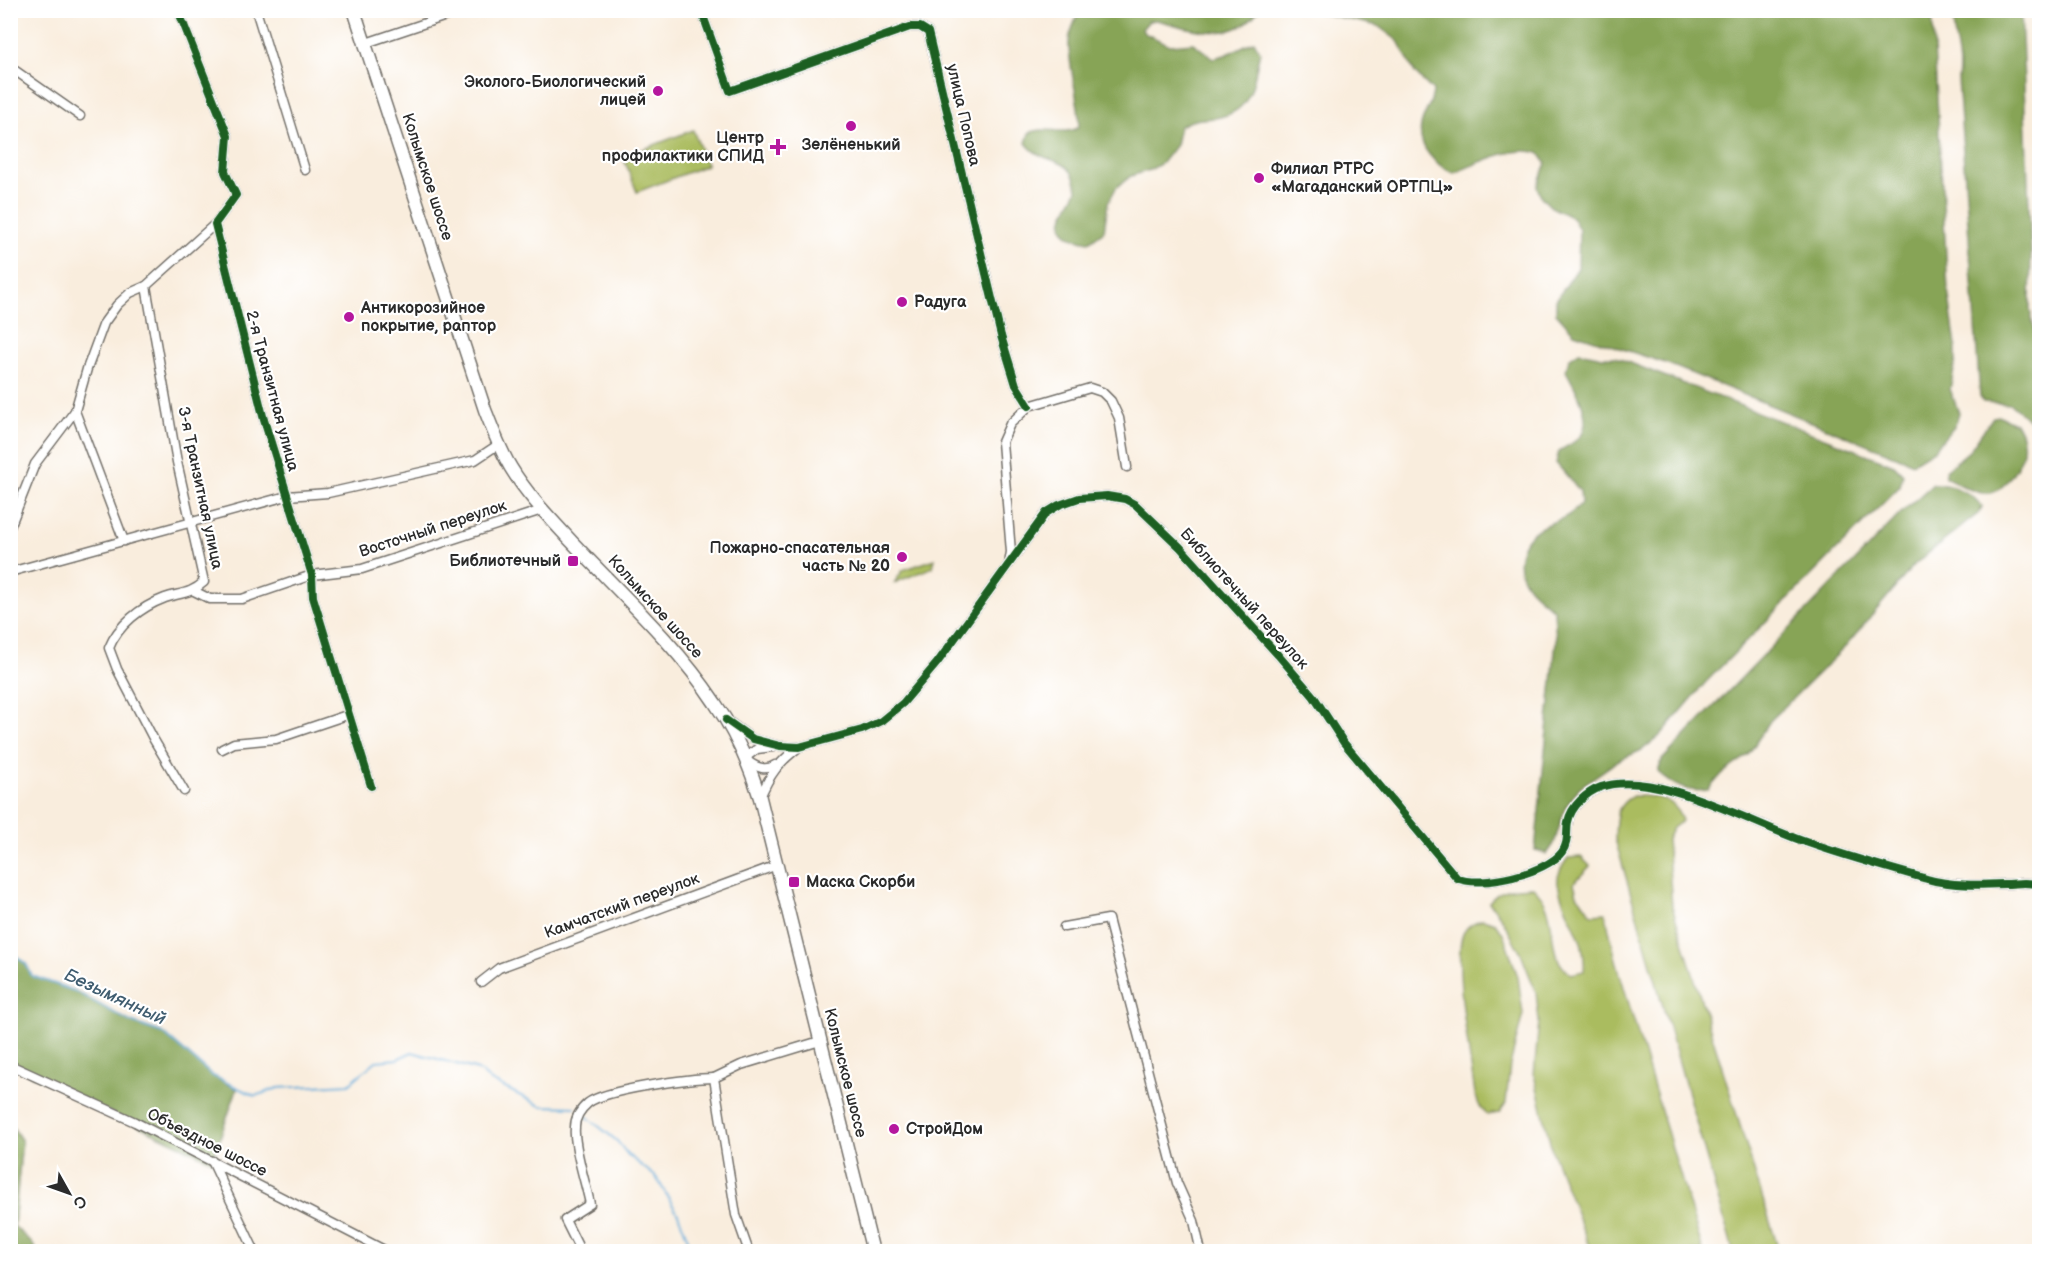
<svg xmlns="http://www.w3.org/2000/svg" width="2050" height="1262" viewBox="0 0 2050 1262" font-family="'Balsamiq Sans',sans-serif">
<rect width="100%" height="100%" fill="#fff"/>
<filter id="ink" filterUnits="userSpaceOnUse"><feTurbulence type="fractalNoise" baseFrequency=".0167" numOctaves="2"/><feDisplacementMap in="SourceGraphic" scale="12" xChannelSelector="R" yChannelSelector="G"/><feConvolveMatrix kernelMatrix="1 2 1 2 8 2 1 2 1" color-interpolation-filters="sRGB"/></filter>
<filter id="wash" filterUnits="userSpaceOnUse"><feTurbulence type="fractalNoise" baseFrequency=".008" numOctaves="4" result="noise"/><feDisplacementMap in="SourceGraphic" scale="24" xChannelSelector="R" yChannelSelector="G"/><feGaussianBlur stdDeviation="1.35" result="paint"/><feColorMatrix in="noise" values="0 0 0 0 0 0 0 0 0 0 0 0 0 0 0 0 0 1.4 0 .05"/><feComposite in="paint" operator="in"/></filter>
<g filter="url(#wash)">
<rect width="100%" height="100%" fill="#f9eddd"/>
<!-- green -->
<g fill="#aabc5f" stroke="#6a7445" stroke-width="1.5">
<path d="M693 130 707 165 637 192 623 157Z"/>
<path d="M935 559 933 567 894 583 903 570Z"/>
<path d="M1633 796C1656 796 1675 796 1682 821L1673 828 1667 839 1672 906 1779 1251H1733L1615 839C1616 819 1614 806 1633 796Z"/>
<path d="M1581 857 1590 866 1574 883 1577 895 1592 914 1605 913 1617 964 1703 1251 1594 1250 1587 1241 1552 1151 1534 1075 1539 1021 1536 992 1521 954 1502 919 1489 902C1502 887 1514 888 1533 887 1564 915 1541 955 1571 974L1584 971C1587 934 1564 917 1558 884 1556 875 1563 865 1568 858Z"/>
<path d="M1483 919 1495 923 1503 933 1518 977 1523 1014 1510 1065 1506 1103 1499 1113 1487 1115 1479 1105 1475 1094C1471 1063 1451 954 1464 932 1468 924 1475 922 1483 919Z"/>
</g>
<!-- forest -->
<g fill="#87a456" stroke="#596840" stroke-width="1.5">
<path d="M1079 11H1258C1232 46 1191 28 1156 20L1149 21 1142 29 1144 33 1170 45 1193 43 1213 58 1225 55 1254 41 1260 52C1252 82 1255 112 1215 118 1201 119 1192 119 1180 126L1176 145 1162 163 1150 170 1131 176 1116 188 1108 203 1104 231 1089 242C1045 235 1066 213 1077 190 1073 152 1044 168 1026 143L1029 133C1045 125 1063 136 1078 128 1083 114 1067 62 1069 42 1069 32 1076 21 1079 11Z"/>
<path d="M1310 11H1932L1948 290 1956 346V360L1950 389 1959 413 1955 425 1934 450 1913 463 1668 364 1574 333 1556 313V300L1578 268 1579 230 1573 218 1551 207 1542 198 1537 187 1546 163 1539 153C1511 145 1480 163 1454 173 1436 166 1417 147 1421 126 1423 113 1432 105 1433 91L1415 73 1398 41 1378 26Z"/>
<path d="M1953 11H2021L2031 255 2030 310 2040 354 2039 401 2032 422 2010 404 1983 402 1980 397 1958 79C1962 56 1951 34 1953 11Z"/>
<path d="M1579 352 1603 357H1615L1894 465 1903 474 1900 486 1706 682 1661 735 1642 750 1619 760 1579 788 1565 808 1554 844 1547 854 1535 850 1556 641 1554 611C1546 602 1534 595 1527 585 1513 566 1519 541 1538 529 1554 520 1570 519 1581 503L1580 491 1556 463 1559 451C1565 447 1574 443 1579 438 1595 420 1575 388 1566 371L1569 359Z"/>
<path d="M2000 416 2017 424C2029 444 2023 459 2011 476 2005 483 1999 493 1989 493 1975 495 1958 483 1945 477L1946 470 1969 451 1993 417Z"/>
<path d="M1933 484C1951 484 1972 492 1982 507L1979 513 1915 564 1847 645 1770 721 1748 755 1722 774 1708 790C1687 793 1673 786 1658 772L1662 760 1903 511Z"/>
<path d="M10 951 26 964 32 976 75 991 131 1022 163 1033 213 1076 237 1089 212 1161 11 1065Z"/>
<path d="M10 1123 22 1141 14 1226 31 1242 37 1251H11Z"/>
</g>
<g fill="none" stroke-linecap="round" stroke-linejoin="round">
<!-- stream -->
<g stroke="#60a9d8" stroke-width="2">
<path d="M10 951 26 964 32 976 75 991 131 1022 163 1033 213 1076 255 1096 278 1088 349 1084 376 1061 397 1059 412 1052 478 1070 491 1081 541 1106 575 1107"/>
<path d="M582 1113 617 1141 628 1155 656 1177 678 1214 693 1252"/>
</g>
</g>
</g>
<g filter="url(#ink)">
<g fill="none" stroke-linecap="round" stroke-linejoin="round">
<!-- minor casing -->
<g stroke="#736f69" stroke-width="11">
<g id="minor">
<path d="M178 10 228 136 225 172 236 195 215 224 264 420 312 575 313 597 371 786"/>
<path d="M256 10 305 170"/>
<path d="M701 10 730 91 910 27H920L928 32 1001 336 1016 385 1029 406"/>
<path d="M366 43 464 10"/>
<path d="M10 67 80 116"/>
<path d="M10 527 35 464 75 411"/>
<path d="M124 541 75 411 87 369 104 323 117 305 130 293 146 286"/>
<path d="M1009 564 1011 552 1002 442 1010 424 1029 406 1090 388 1102 392 1111 401 1119 418 1127 467"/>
<path d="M10 572 287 496 328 493 475 460 499 444"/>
<path d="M194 591 210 599H242L312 575 362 569 542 510"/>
<path d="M728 721 753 739 780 746 799 747 862 730 881 721 903 703 937 663 1046 513 1059 505 1079 498 1107 496 1125 499 1136 505 1180 547 1278 655 1314 697 1344 743 1457 878C1480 889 1547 873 1562 852 1569 842 1566 833 1568 822 1571 806 1587 792 1601 787 1655 769 1749 822 1800 840 1841 855 1885 867 1927 879 1950 886 1980 885 2004 884 2017 884 2027 881 2040 885"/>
<path d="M222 749 234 743 276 739 347 715"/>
<path d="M746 757 757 749 773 747"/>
<path d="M749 762C758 768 766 771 775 765"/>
<path d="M184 791 154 740 117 669 109 648C118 625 141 607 165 598 180 593 191 594 204 582L177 462 146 286 215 224"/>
<path d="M760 798C769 775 779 762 799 747"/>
<path d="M1064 927 1108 919 1177 1183 1194 1221 1201 1252"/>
<path d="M481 982 499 968 777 865"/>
<path d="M10 1065 135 1122 388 1252"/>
<path d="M212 1161 255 1252"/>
<path d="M581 1252 565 1220 590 1204C586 1184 573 1145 575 1127 575 1118 581 1109 588 1103 604 1090 690 1078 714 1078"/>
<path d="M749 1252 736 1215 714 1078 741 1065 820 1041"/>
</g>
</g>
<!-- highway casing -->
<g stroke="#736f69" stroke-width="15">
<path id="highway" d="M354 10 485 410C493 430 500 450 511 468 528 496 551 519 572 542 621 594 676 644 715 703 736 733 749 764 760 798L873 1252"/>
</g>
<!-- minor -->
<use href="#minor" stroke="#fff" stroke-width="8"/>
<!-- highway -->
<use href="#highway" stroke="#fff" stroke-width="12"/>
<!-- cycleway casing -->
<g stroke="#fff" stroke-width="11">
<g id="cycleway">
<path d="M178 10 228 136 225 172 236 195 215 224 264 420 312 575 313 597 371 786"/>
<path d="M701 10 730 91 910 27H920L928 32 1001 336 1016 385 1029 406"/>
<path d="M726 720 753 739 780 746 799 747 862 730 881 721 903 703 937 663 1046 513 1059 505 1079 498 1107 496 1125 499 1136 505 1180 547 1278 655 1314 697 1344 743 1457 878C1480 889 1547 873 1562 852 1569 842 1566 833 1568 822 1571 806 1587 792 1601 787 1655 769 1749 822 1800 840 1841 855 1885 867 1927 879 1950 886 1980 885 2004 884 2017 884 2027 881 2040 885"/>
</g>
</g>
<!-- cycleway -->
<use href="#cycleway" stroke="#1b5e20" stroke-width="8"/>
</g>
</g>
<!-- markers -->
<g fill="#b5179e" stroke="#fff" stroke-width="2">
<circle cx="658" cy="91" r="6"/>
<circle cx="851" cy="126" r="6"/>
<path d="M775 138h6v6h6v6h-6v6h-6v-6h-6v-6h6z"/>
<circle cx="1259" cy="178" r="6"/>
<circle cx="902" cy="302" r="6"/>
<circle cx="349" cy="317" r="6"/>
<circle cx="902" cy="557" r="6"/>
<rect x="567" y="555" width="12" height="12" rx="3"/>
<rect x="788" y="876" width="12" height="12" rx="3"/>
<circle cx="894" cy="1129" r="6"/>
</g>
<g text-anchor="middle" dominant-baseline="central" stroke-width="4.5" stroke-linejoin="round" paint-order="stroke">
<!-- poi labels -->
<g font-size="16" font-weight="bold" fill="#2b2b2b" stroke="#fff" text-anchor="start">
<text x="646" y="82" text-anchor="end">Эколого-Биологический<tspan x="646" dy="18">лицей</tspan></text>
<text x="764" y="138" text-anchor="end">Центр<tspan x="764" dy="18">профилактики СПИД</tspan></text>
<text x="851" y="145" text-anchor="middle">Зелёненький</text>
<text x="1271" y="169">Филиал РТРС<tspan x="1271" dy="18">«Магаданский ОРТПЦ»</tspan></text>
<text x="914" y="302">Радуга</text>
<text x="361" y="308">Антикорозийное<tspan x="361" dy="18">покрытие, раптор</tspan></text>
<text x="890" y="548" text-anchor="end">Пожарно-спасательная<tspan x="890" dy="18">часть № 20</tspan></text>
<text x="561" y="561" text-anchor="end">Библиотечный</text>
<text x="806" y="882">Маска Скорби</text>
<text x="906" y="1129">СтройДом</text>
</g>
<!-- street labels -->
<g font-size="16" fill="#2b2b2b" stroke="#fff">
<text transform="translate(963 115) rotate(77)">улица Попова</text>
<text transform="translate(427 177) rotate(72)">Колымское шоссе</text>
<text transform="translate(272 391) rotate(75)">2-я Транзитная улица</text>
<text transform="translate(200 488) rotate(78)">3-я Транзитная улица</text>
<text transform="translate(433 529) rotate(-18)">Восточный переулок</text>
<text transform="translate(1244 599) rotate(48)">Библиотечный переулок</text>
<text transform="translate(655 607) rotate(48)">Колымское шоссе</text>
<text transform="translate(622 906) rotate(-20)">Камчатский переулок</text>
<text transform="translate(845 1073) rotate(76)">Колымское шоссе</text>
<text transform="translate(207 1143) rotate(27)">Объездное шоссе</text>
</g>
<!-- water labels -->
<g font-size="18" font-style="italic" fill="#405d70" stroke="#fff">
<text transform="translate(115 997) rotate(25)">Безымянный</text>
</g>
</g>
<!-- margin -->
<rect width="2050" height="1262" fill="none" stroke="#fff" stroke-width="36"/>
<!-- north arrow -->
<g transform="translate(69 1193) rotate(130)" stroke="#ffffff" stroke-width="4.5" paint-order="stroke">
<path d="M0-4.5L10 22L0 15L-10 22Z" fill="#2b2b2b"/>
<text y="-9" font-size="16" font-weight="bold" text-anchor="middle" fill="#2b2b2b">С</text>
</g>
</svg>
